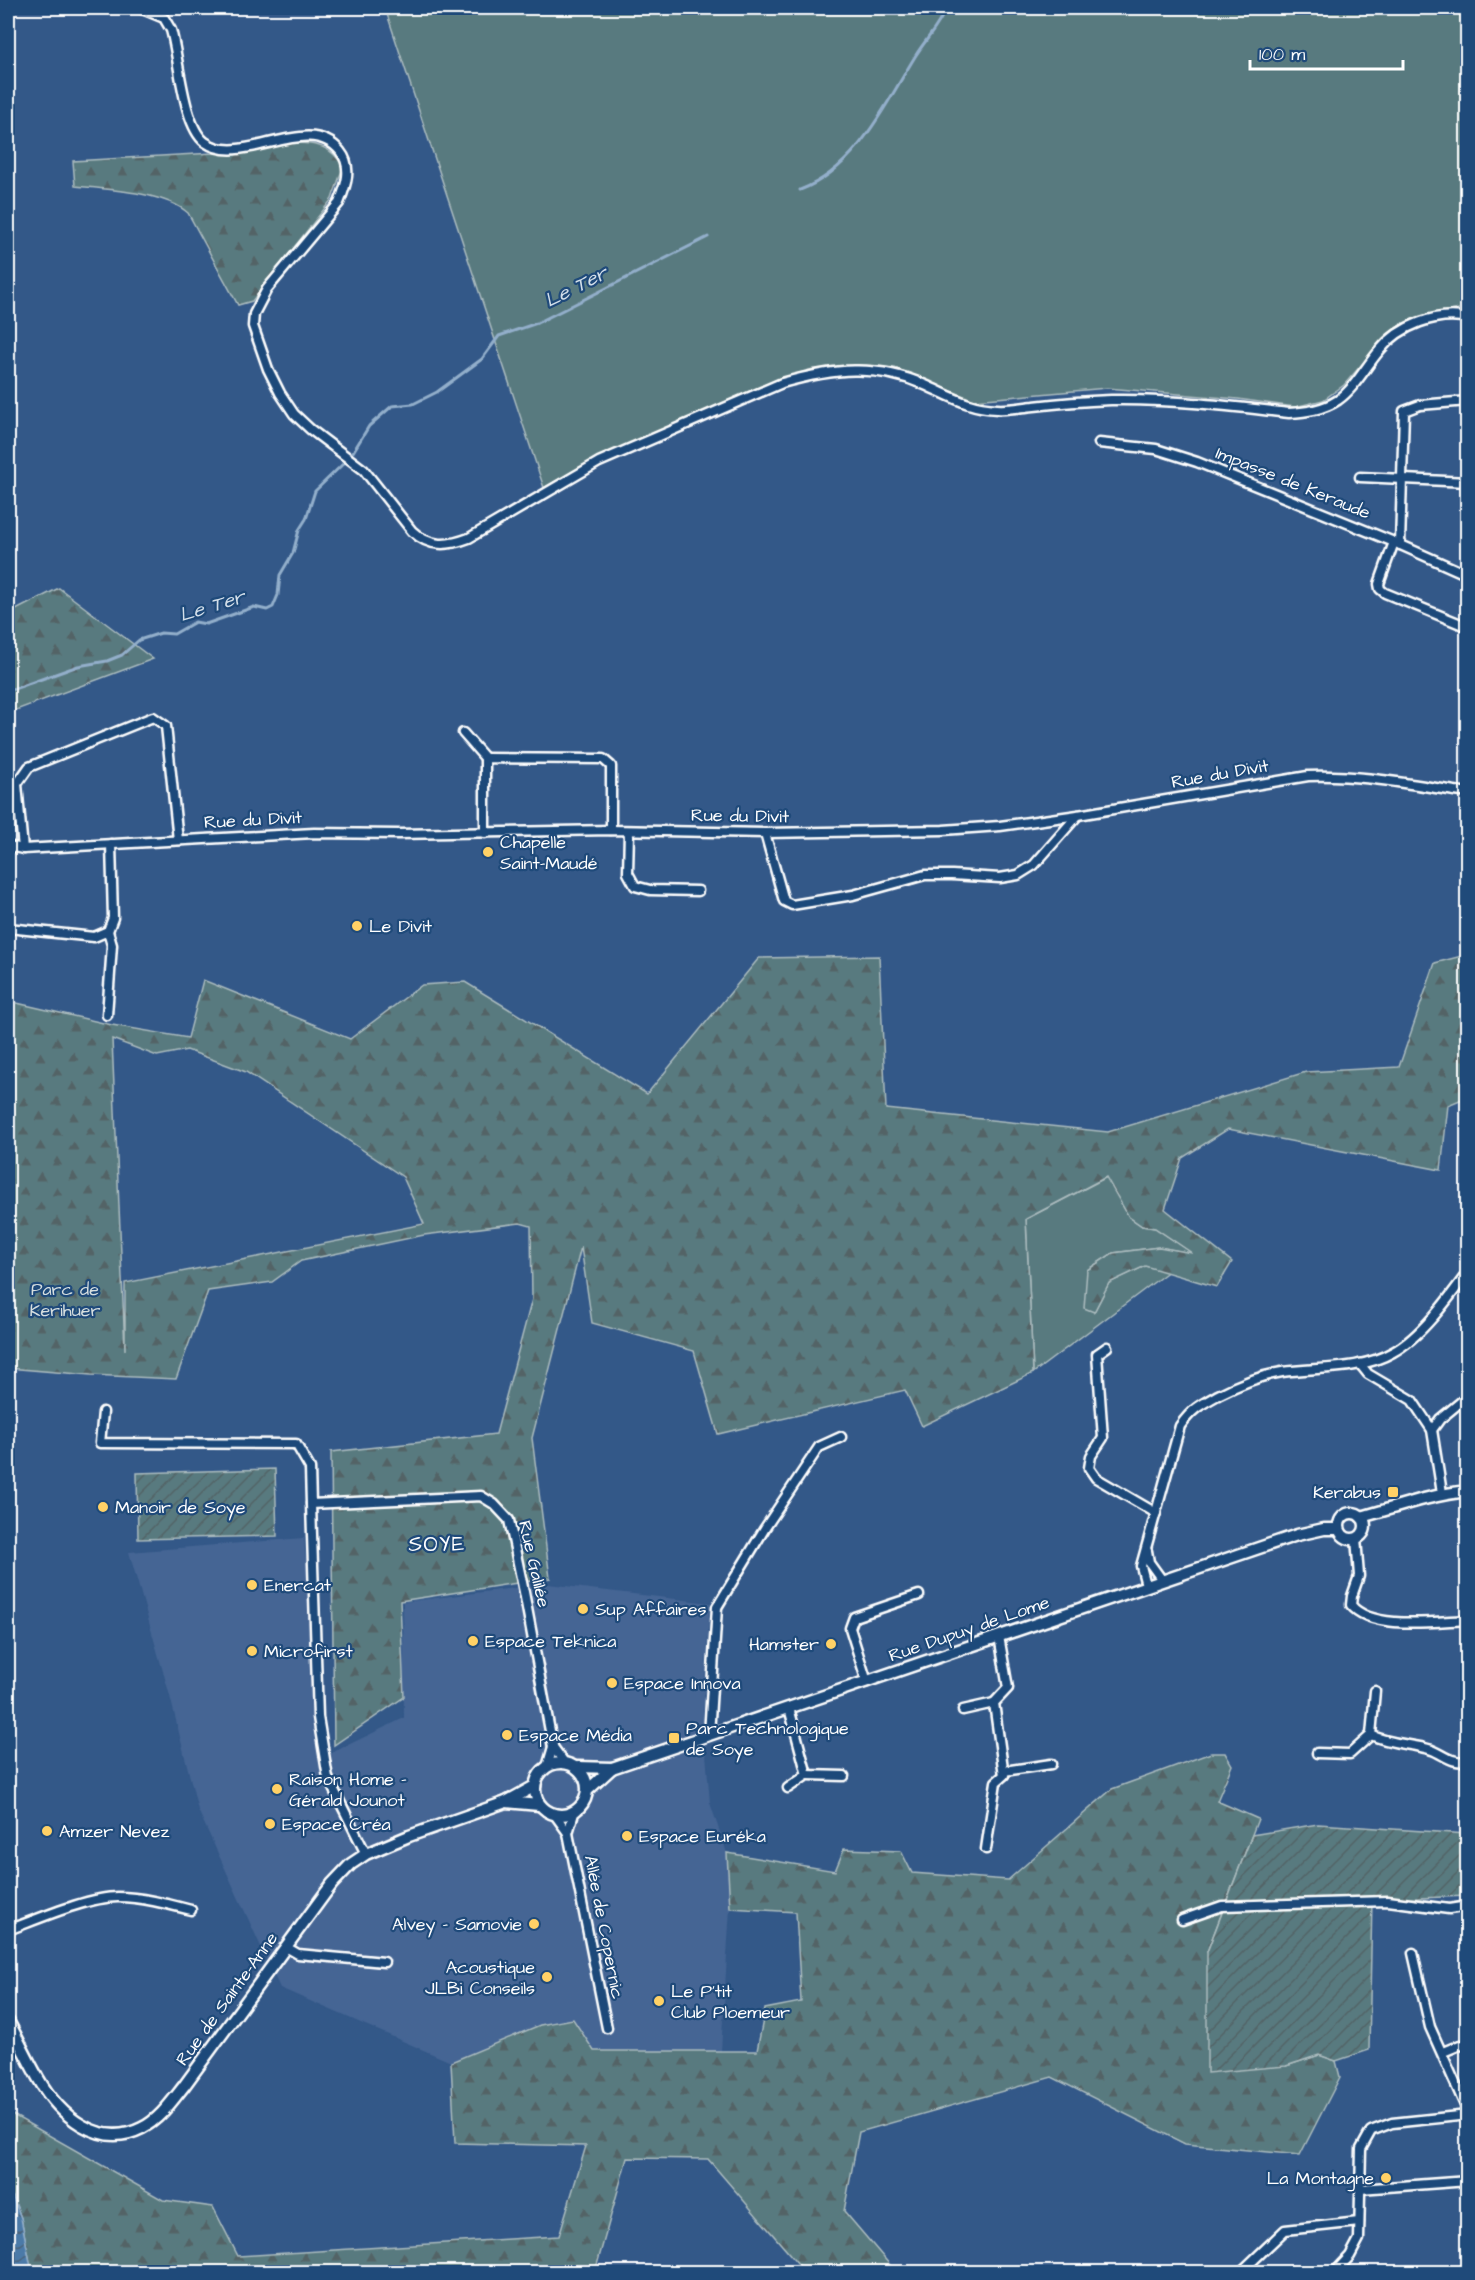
<svg xmlns="http://www.w3.org/2000/svg" width="1475" height="2280" viewBox="0 0 1475 2280" font-family="'Architects Daughter',sans-serif">
<defs>
<pattern id="forest-firs" width="22" height="20" patternUnits="userSpaceOnUse" patternTransform="scale(1.5)"><rect width="22" height="20" fill="#597a7f"/><path d="M5 1l3.5 6h-7zM16 11l3.5 6h-7z" fill="#526366"/></pattern>
<pattern id="garden-furrows" width="10" height="10" patternUnits="userSpaceOnUse" patternTransform="scale(1.5)"><rect width="10" height="10" fill="#597a7f"/><path d="M-1 1l2-2M0 10L10 0M9 11l2-2" fill="none" stroke="#526366"/></pattern>
<pattern id="water-waves" width="16" height="10" patternUnits="userSpaceOnUse" patternTransform="scale(1.5)"><rect width="16" height="10" fill="#4b7aa8"/><path d="M0 5q4-4 8 0t8 0" fill="none" stroke="#4c637a"/></pattern>
</defs>
<rect width="100%" height="100%" fill="#335888"/>
<filter id="ink" filterUnits="userSpaceOnUse"><feTurbulence type="fractalNoise" baseFrequency=".0167" numOctaves="2"/><feDisplacementMap in="SourceGraphic" scale="12" xChannelSelector="R" yChannelSelector="G"/><feConvolveMatrix kernelMatrix="1 2 1 2 8 2 1 2 1" color-interpolation-filters="sRGB"/></filter>
<g filter="url(#ink)">
<!-- built -->
<path fill="#456594" d="M304 1538 323 1757 404 1718 403 1602 548 1584 710 1603 703 1717 710 1803 727 1853 730 1908 721 2051H594L540 2025 451 2062 280 1988 198 1810 170 1696 129 1552Z"/>
<!-- grass -->
<g fill="#597a7f" stroke="#acbcbf" stroke-width="1.5">
<path d="M385 8H1467L1468 259 1463 308 1417 319 1386 336 1344 385 1323 400 1295 407 1238 399 1107 388 974 400 895 368 876 366 813 369 782 378 596 458 544 488Z"/>
<path d="M1107 1177 1129 1217 1142 1226 1155 1228 1194 1254 1159 1247 1113 1253 1087 1270 1094 1312 1109 1283 1145 1266 1169 1271 1033 1373 1026 1219Z"/>
</g>
<!-- forest -->
<g fill="url(#forest-firs)" stroke="#acbcbf" stroke-width="1.5" fill-rule="evenodd">
<path d="M294 143C316 143 332 146 343 167L332 199 252 301 238 305 188 213C165 192 106 189 75 186L73 161 214 153Z"/>
<path d="M59 588 153 659 8 713V614Z"/>
<path d="M1466 913H1467V1097L1448 1105 1441 1170 1228 1129 1182 1158 1165 1209 1232 1262 1217 1287 1145 1266 1109 1283 1094 1312 1084 1308 1087 1270 1113 1253 1159 1247 1192 1253 1155 1228 1142 1226 1129 1217 1106 1177 1026 1219 1033 1373 922 1426 905 1390 718 1434 694 1351 592 1323 581 1247 532 1438 550 1578 400 1601 404 1697 334 1745 331 1452 496 1434 532 1299 531 1226 520 1223 424 1235 301 1261 272 1282 208 1291 176 1379 91 1375 8 1368V1001L112 1025 188 1038 203 980 350 1039 422 985 465 982 647 1094 759 958 879 956 886 1109 1108 1132 1306 1072 1399 1067 1435 963 1462 956ZM112 1039 157 1056 187 1050 246 1072 403 1177 424 1224 125 1283V1350Z"/>
<path d="M1211 1753H1225L1232 1765 1217 1801 1258 1819 1207 1952 1286 2066 1319 2055 1336 2061 1340 2077 1300 2155 1185 2144 1052 2077 859 2132 844 2211 896 2272H805L708 2159 627 2158 595 2272H32L21 2218 8 2185V2112L163 2200 213 2207 238 2256 559 2236 586 2146 455 2143 451 2062 540 2025 573 2019 594 2051H757L765 2009 801 2002 796 1912 730 1908 727 1853 835 1871 844 1849 901 1851 912 1873 1008 1880 1112 1789Z"/>
</g>
<!-- garden -->
<g fill="url(#garden-furrows)" stroke="#acbcbf" stroke-width="1.5">
<path d="M275 1469 277 1536 138 1539 137 1473Z"/>
<path d="M1318 1824 1467 1834V1896L1372 1900 1369 2050 1336 2061 1319 2055 1286 2066 1207 2073V1952L1252 1835Z"/>
</g>
<!-- water -->
<path fill="url(#water-waves)" stroke="#93afcb" stroke-width="1.5" d="M8 2185 21 2218 32 2272H8Z"/>
<g fill="none" stroke-linecap="round" stroke-linejoin="round">
<!-- stream -->
<g stroke="#93afcb" stroke-width="3">
<path d="M800 190C858 168 886 103 916 55 926 39 940 25 946 8"/>
<path d="M353 452 369 426 392 406 413 404 437 392 482 359 499 336 537 323 708 237"/>
<path d="M8 691 78 666 107 661 122 655 139 640 161 633 174 634 195 622 206 624 254 607 267 610 273 607 278 595 280 575 293 553 299 530 306 519 315 491 345 462"/>
</g>
<!-- minor casing -->
<g stroke="#fff" stroke-width="13">
<g id="minor">
<path d="M140 8 164 18 171 30C179 57 183 126 205 142 242 169 308 111 340 151 353 167 346 186 339 203L267 289 254 314 253 326 268 369 280 393 294 414 310 429 364 470 412 531C430 548 448 546 469 538L599 462 782 383C832 369 876 363 925 385 950 396 968 408 997 409 1009 410 1022 407 1034 406 1059 403 1085 401 1111 400 1171 399 1230 406 1289 413 1306 412 1323 410 1338 400 1355 388 1366 366 1380 350 1399 326 1437 311 1468 318"/>
<path d="M1099 443 1156 449 1197 462 1394 542 1468 575"/>
<path d="M1360 477 1468 482"/>
<path d="M1394 542 1379 584 1380 589 1385 593 1468 627"/>
<path d="M1400 545 1404 411 1420 405 1468 401"/>
<path d="M463 733 485 758"/>
<path d="M629 831 628 873 635 886 650 890 698 891"/>
<path d="M485 833V758L603 759 611 766V830"/>
<path d="M765 833 784 901 792 905 853 895 925 875H952L1000 878 1018 875 1034 865 1078 815"/>
<path d="M8 846 23 849 314 833 399 834 611 830 765 833 943 830 1000 826 1078 815 1308 776C1362 774 1414 785 1468 793"/>
<path d="M23 849 17 784 29 767 153 717 166 726 178 840"/>
<path d="M8 928 94 937 108 931 113 918 111 844"/>
<path d="M107 1015 112 945 108 931"/>
<path d="M1107 1347 1097 1354 1103 1438 1091 1456 1089 1468 1096 1478 1156 1513"/>
<path d="M1360 1364 1368 1374 1412 1400 1432 1430"/>
<path d="M103 1412 100 1443 296 1444 310 1468 311 1504 481 1496 494 1504 509 1520 524 1592 553 1747 564 1762"/>
<path d="M1442 1493 1432 1430 1440 1419 1468 1396"/>
<path d="M311 1504 318 1717 328 1778 366 1854"/>
<path d="M1356 1538 1359 1576 1352 1596 1351 1605C1372 1631 1437 1621 1468 1620"/>
<path d="M1147 1551 1149 1562 1162 1580"/>
<path d="M1146 1585 1141 1566 1180 1426C1192 1409 1200 1405 1218 1395 1239 1384 1259 1376 1282 1372 1319 1367 1360 1371 1393 1352 1421 1337 1449 1298 1468 1272"/>
<path d="M867 1682 850 1628 854 1617 919 1595"/>
<path d="M963 1710 994 1703"/>
<path d="M709 1735 717 1607 765 1528 819 1447 841 1437"/>
<path d="M1371 1735 1375 1691"/>
<path d="M1317 1753 1350 1754 1371 1735C1392 1745 1411 1743 1432 1750 1445 1755 1452 1764 1468 1761"/>
<path d="M547 1767 553 1747"/>
<path d="M1004 1771 1051 1764"/>
<path d="M807 1775 844 1776"/>
<path d="M788 1788 807 1775 789 1708"/>
<path d="M555 1815 568 1833 607 2028"/>
<path d="M568 1833 574 1813"/>
<path d="M986 1849 996 1782 1004 1775 994 1703 1008 1688 999 1636"/>
<path d="M1182 1920 1222 1906 1388 1901 1449 1909 1468 1906"/>
<path d="M8 1930C38 1919 88 1897 118 1897 142 1897 168 1904 191 1910"/>
<path d="M286 1947 298 1954 384 1962"/>
<path d="M1413 1953 1430 2027 1468 2112"/>
<path d="M1443 2052 1460 2045 1468 2046"/>
<path d="M1360 2189 1468 2181"/>
<path d="M1241 2272 1285 2230 1359 2222"/>
<path d="M1335 2272 1350 2256 1359 2239 1361 2149 1371 2131 1392 2123 1468 2115"/>
</g>
</g>
<!-- tertiary casing -->
<g stroke="#fff" stroke-width="15">
<g id="tertiary">
<circle cx="1352" cy="1526" r="13"/>
<path d="M1361 1517C1398 1507 1429 1495 1468 1491"/>
<circle cx="561" cy="1789" r="26"/>
<path d="M578 1767 612 1768 1297 1535 1324 1529H1339"/>
<path d="M589 1789 612 1768"/>
<path d="M506 1802 539 1805"/>
<path d="M8 2021C18 2039 27 2059 38 2078 59 2115 99 2150 142 2128 160 2119 172 2101 184 2086L332 1884 351 1864 366 1854 409 1836 506 1802 535 1786"/>
</g>
</g>
<!-- minor -->
<use href="#minor" stroke="#1f4a7a" stroke-width="8"/>
<!-- tertiary -->
<use href="#tertiary" stroke="#1f4a7a" stroke-width="10"/>
</g>
</g>
<!-- markers -->
<g fill="#ffd166" stroke="#1f4a7a" stroke-width="2">
<circle cx="488" cy="852" r="6"/>
<circle cx="357" cy="926" r="6"/>
<rect x="1387" y="1486" width="12" height="12" rx="3"/>
<circle cx="103" cy="1507" r="6"/>
<circle cx="252" cy="1585" r="6"/>
<circle cx="583" cy="1609" r="6"/>
<circle cx="473" cy="1641" r="6"/>
<circle cx="831" cy="1644" r="6"/>
<circle cx="252" cy="1651" r="6"/>
<circle cx="612" cy="1683" r="6"/>
<circle cx="507" cy="1735" r="6"/>
<rect x="668" y="1732" width="12" height="12" rx="3"/>
<circle cx="277" cy="1789" r="6"/>
<circle cx="270" cy="1824" r="6"/>
<circle cx="47" cy="1831" r="6"/>
<circle cx="627" cy="1836" r="6"/>
<circle cx="534" cy="1924" r="6"/>
<circle cx="547" cy="1977" r="6"/>
<circle cx="659" cy="2001" r="6"/>
<circle cx="1386" cy="2178" r="6"/>
</g>
<g text-anchor="middle" dominant-baseline="central" stroke-width="4.5" stroke-linejoin="round" paint-order="stroke">
<!-- street labels -->
<g font-size="18" fill="#fff" stroke="#1f4a7a">
<text transform="translate(1293 483) rotate(22)">Impasse de Keraude</text>
<text transform="translate(1220 774) rotate(-10)">Rue du Divit</text>
<text transform="translate(740 816) rotate(1)">Rue du Divit</text>
<text transform="translate(253 820) rotate(-3)">Rue du Divit</text>
<text transform="translate(534 1564) rotate(77)">Rue Galilée</text>
<text transform="translate(969 1629) rotate(-19)">Rue Dupuy de Lome</text>
<text transform="translate(604 1927) rotate(79)">Allée de Copernic</text>
<text transform="translate(227 1999) rotate(-54)">Rue de Sainte-Anne</text>
</g>
<!-- poi labels -->
<g font-size="18" fill="#fff" stroke="#1f4a7a" text-anchor="start">
<text x="500" y="842">Chapelle<tspan x="500" dy="21">Saint-Maudé</tspan></text>
<text x="369" y="926">Le Divit</text>
<text x="1381" y="1492" text-anchor="end">Kerabus</text>
<text x="115" y="1507">Manoir de Soye</text>
<text x="264" y="1585">Enercat</text>
<text x="595" y="1609">Sup Affaires</text>
<text x="485" y="1641">Espace Teknica</text>
<text x="819" y="1644" text-anchor="end">Hamster</text>
<text x="264" y="1651">Microfirst</text>
<text x="624" y="1683">Espace Innova</text>
<text x="686" y="1728">Parc Technologique<tspan x="686" dy="21">de Soye</tspan></text>
<text x="519" y="1735">Espace Média</text>
<text x="289" y="1779">Raison Home -<tspan x="289" dy="21">Gérald Jounot</tspan></text>
<text x="282" y="1824">Espace Créa</text>
<text x="59" y="1831">Amzer Nevez</text>
<text x="639" y="1836">Espace Euréka</text>
<text x="522" y="1924" text-anchor="end">Alvey - Samovie</text>
<text x="535" y="1967" text-anchor="end">Acoustique<tspan x="535" dy="21">JLBi Conseils</tspan></text>
<text x="671" y="1991">Le P'tit<tspan x="671" dy="21">Club Ploemeur</tspan></text>
<text x="1374" y="2178" text-anchor="end">La Montagne</text>
</g>
<!-- park labels -->
<g font-size="18" fill="#d6dedf" stroke="#1f4a7a">
<text x="65" y="1289">Parc de<tspan x="65" dy="21">Kerihuer</tspan></text>
</g>
<!-- water labels -->
<g font-size="20" font-style="italic" fill="#d2dee9" stroke="#1f4a7a">
<text transform="translate(576 287) rotate(-27)">Le Ter</text>
<text transform="translate(212 606) rotate(-17)">Le Ter</text>
</g>
<!-- quarter labels -->
<g font-size="21" letter-spacing="1.5" fill="#fff" stroke="#1f4a7a">
<text x="437" y="1544">SOYE</text>
</g>
</g>
<!-- margin -->
<rect width="1475" height="2280" fill="none" stroke="#1f4a7a" stroke-width="30"/>
<rect x="15" y="15" width="1445" height="2250" fill="none" stroke="#fff" stroke-width="2" filter="url(#ink)"/>
<!-- scale -->
<path d="M1250 60v9h153v-9" fill="none" stroke="#ffffff" stroke-width="3"/>
<text x="1259" y="60" font-size="18" fill="#ffffff" stroke="#1f4a7a" stroke-width="4.5" paint-order="stroke">100 m</text>
</svg>
